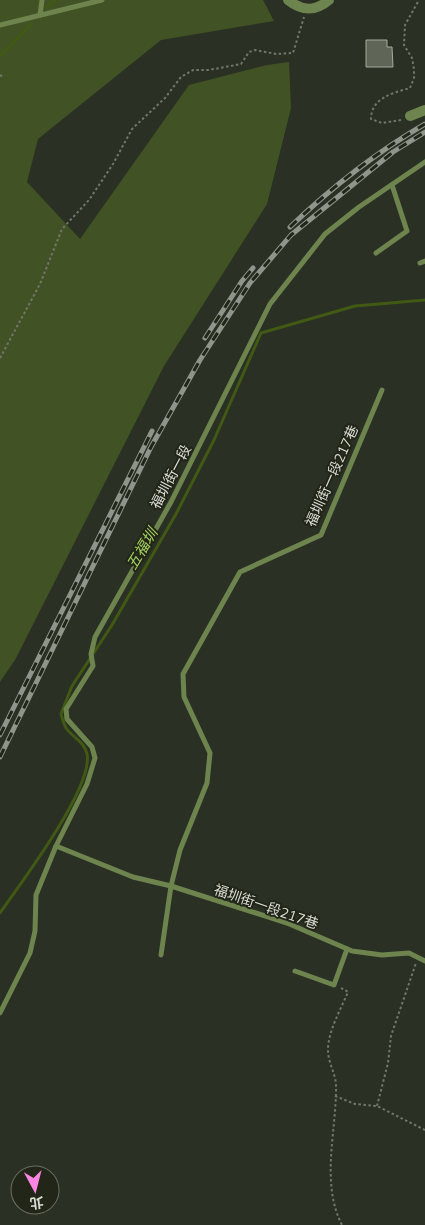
<svg xmlns="http://www.w3.org/2000/svg" width="425" height="1225" viewBox="0 0 425 1225" font-family="'Nunito Sans','Noto Sans TC',sans-serif">
<rect width="100%" height="100%" fill="#2a3023"/>
<!-- green -->
<path fill="#415324" d="M0 0H263L274 21 161 40 38 139 27 182 80 239 189 85 267 65 289 62 291 108 267 204 164 366 15 660 0 682Z"/>
<g fill="none" stroke-linecap="round" stroke-linejoin="round">
<!-- stream -->
<g stroke="#415914" stroke-width="3">
<path d="M48 6 55 0"/>
<path d="M0 56 31 24"/>
<path d="M0 913C20 884 94 787 87 754 84 741 73 738 66 728 64 724 62 718 61 714L72 686 112 625 176 514 214 440 261 333 355 306 425 300"/>
</g>
</g>
<!-- building -->
<path fill="#5f6657" stroke="#a4ab9b" d="M366 40H387V47H392L393 67H366Z"/>
<g fill="none" stroke-linecap="round" stroke-linejoin="round">
<!-- path -->
<g stroke="#72776c" stroke-width="2" stroke-dasharray="2.5 2.5" stroke-linecap="butt">
<path d="M0 75 3 77"/>
<path d="M401 120 382 123 371 119C371 98 393 93 410 88L414 78V69L412 58 404 45 405 25 419 0"/>
<path d="M0 358 40 284 62 229 89 200 113 164 132 129 165 98 181 77 193 70H209L241 64 249 52 255 50 276 54 293 53 304 17"/>
<path d="M341 988 348 992C341 1009 328 1031 328 1050 328 1062 335 1073 336 1084 337 1130 320 1182 342 1225"/>
<path d="M335 1096 355 1104 377 1106 425 1130"/>
<path d="M377 1106 388 1063 391 1036 416 963"/>
</g>
<!-- lane -->
<g stroke="#6e844e" stroke-width="5">
<path d="M40 15 42 0"/>
<path d="M0 25 102 0"/>
<path d="M376 253 407 231 392 185"/>
<path d="M420 263 425 261"/>
<path d="M56 846 133 877 171 886 287 923 352 951 382 955 409 953 425 961"/>
<path d="M161 955 171 886 180 850 207 783 210 753 184 697 183 674 240 572 321 535 382 390"/>
<path d="M295 971 334 985 347 949"/>
<path d="M0 1013 30 953 35 931 36 895 56 846 87 784 95 758 92 747 67 719 66 709 93 666 91 654 95 637 171 502 270 304 325 234 359 207 425 162"/>
</g>
<!-- street -->
<g stroke="#6e844e" stroke-width="10">
<path d="M288 0C302 11 315 12 329 0"/>
<path d="M410 116 425 110"/>
</g>
<!-- rail casing -->
<g stroke="#90958b" stroke-width="5">
<g id="rail">
<path d="M290 227C332 187 375 153 425 124"/>
<path d="M205 338 242 281 253 268"/>
<path d="M0 735 152 431"/>
<path d="M0 757 151 447 200 360 250 283 291 235 393 152 425 132"/>
</g>
</g>
<!-- rail -->
<use href="#rail" stroke="#212619" stroke-width="3" stroke-dasharray="9" stroke-linecap="butt"/>
</g>
<g text-anchor="middle" dominant-baseline="central" stroke-width="4" stroke-linejoin="round" paint-order="stroke">
<!-- street labels -->
<g font-size="14" fill="#daded5" stroke="#212619">
<text transform="translate(332 476) rotate(-66)">福圳街一段217巷</text>
<text transform="translate(171 477) rotate(-62)">福圳街一段</text>
<text transform="translate(266 907) rotate(19)">福圳街一段217巷</text>
</g>
<!-- water labels -->
<g font-size="15" font-style="italic" fill="#a4d05d" stroke="#212619">
<text transform="translate(142 549) rotate(-59)">五福圳</text>
</g>
</g>
<!-- north arrow -->
<g transform="translate(35 1190) rotate(173)"><circle r="24" fill="#212619" stroke="#6b7064"/>
<path d="M0-4L9 19L0 12L-9 19Z" fill="#fe86e1"/>
<text y="-8" font-size="14" font-weight="bold" text-anchor="middle" fill="#daded5">北</text>
</g>
</svg>
